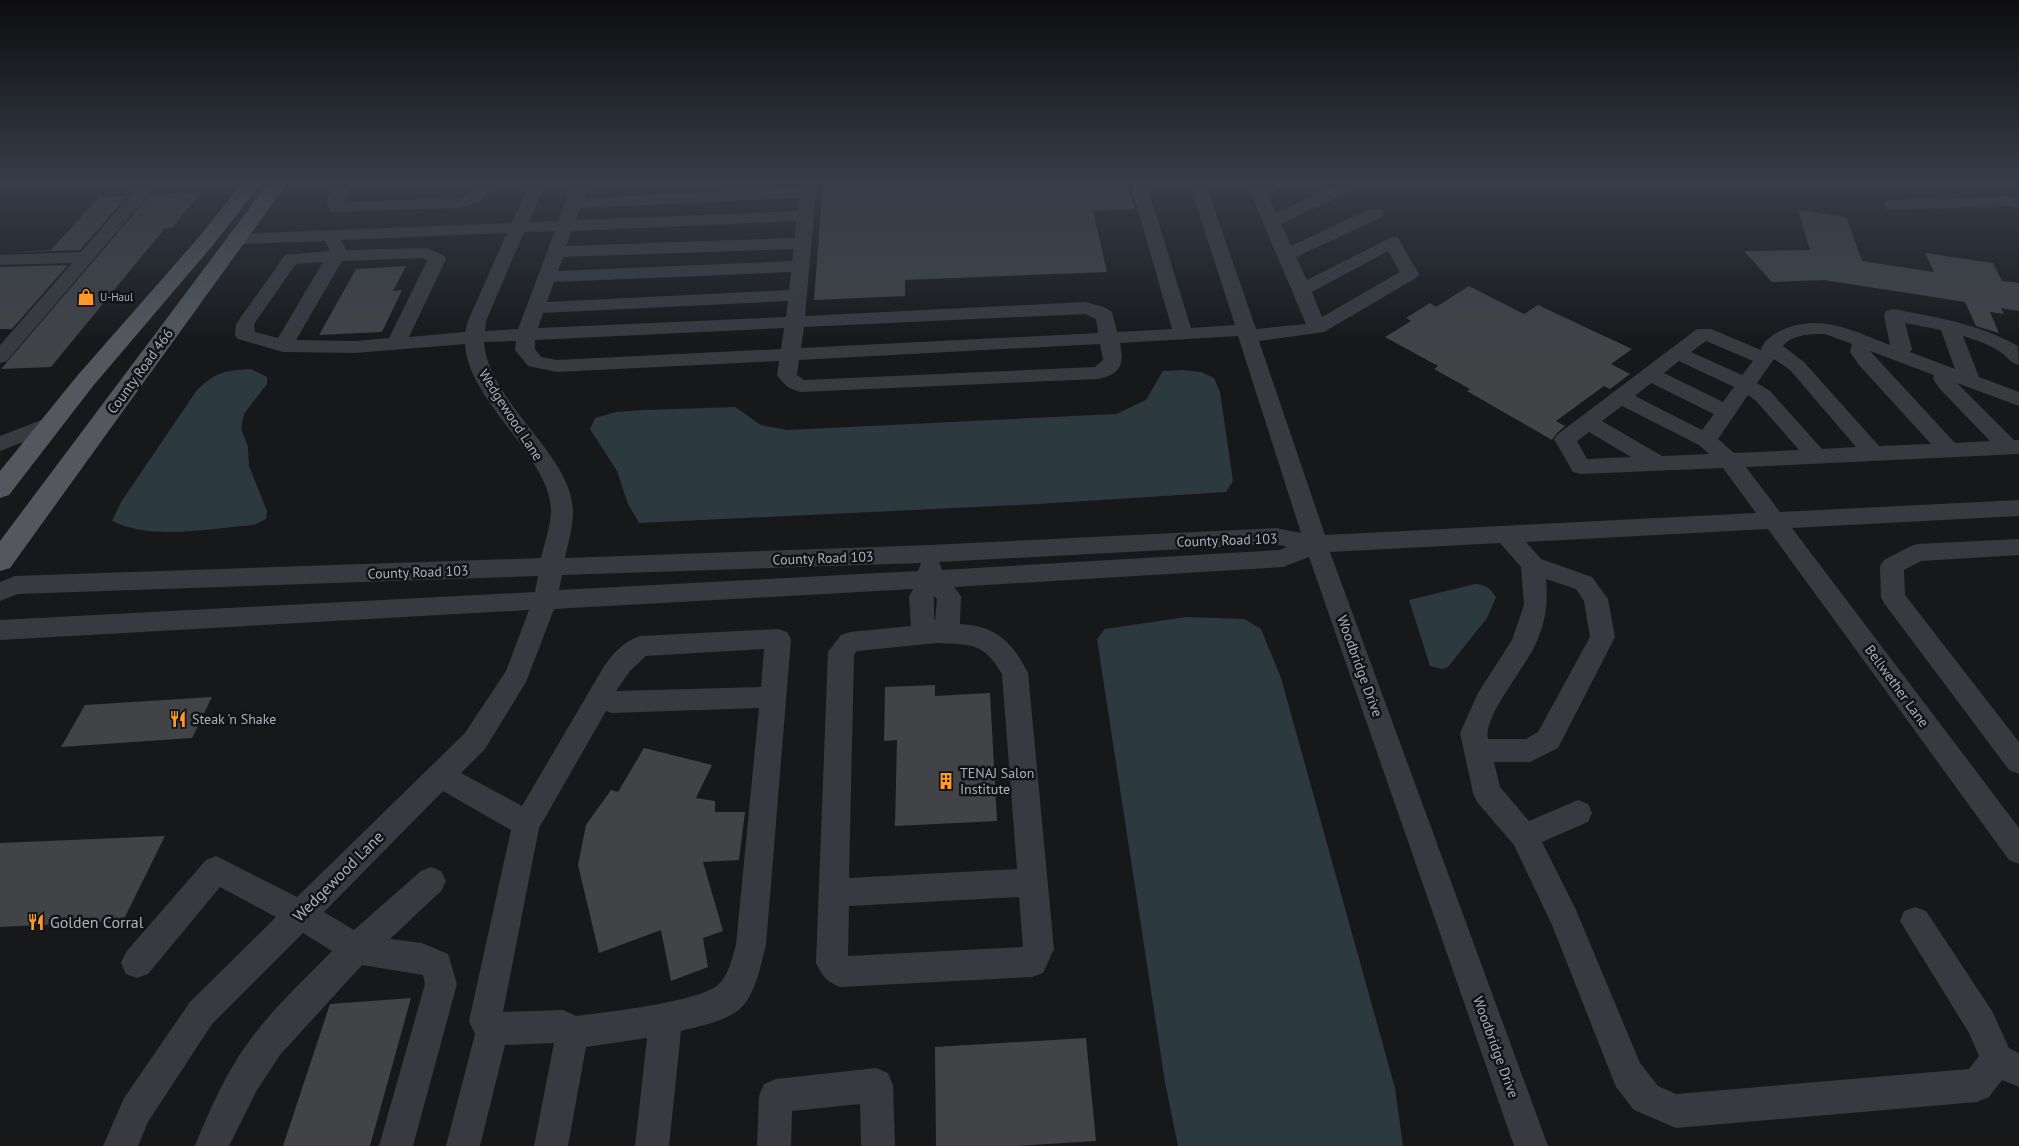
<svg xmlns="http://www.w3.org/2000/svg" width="2019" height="1146" viewBox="0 0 2019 1146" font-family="'PT Sans',sans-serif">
<rect width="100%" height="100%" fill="#17181a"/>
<!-- water -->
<g fill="#2c393f">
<path d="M251 369 267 377V384L244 414 241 429 248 447 249 466 267 511 266 519 254 525C211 528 152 541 112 521L121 502 197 390C217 371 224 371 251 369Z"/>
<path d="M1183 370 1201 372 1214 378 1220 392 1233 481 1226 492 1039 504 639 523 628 504 617 471 590 429 595 418 616 412 643 410 735 407 761 425 787 430 1116 414 1146 400 1163 371Z"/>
<path d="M1475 584C1486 584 1490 589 1496 597L1487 618 1448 667 1442 669 1430 666 1409 600Z"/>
<path d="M1186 617 1244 619 1261 629 1281 678 1395 1088 1403 1146H1178L1165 1082 1097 639 1105 629Z"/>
</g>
<!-- building -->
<g fill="#414347">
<path d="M823 182H1127L1135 209 1093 211 1107 272 905 280V296L814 300Z"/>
<path d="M201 192 172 228H165L51 367 1 369 150 195Z"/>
<path d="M127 196 80 250 0 253 51 250 99 197Z"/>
<path d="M1798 210 1846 217 1862 261 1934 272 1925 253 1993 263 2002 281 2019 283V311L2001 308 2004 314 1990 312 1999 333 1976 326 1965 302 1824 280 1772 282 1744 251 1810 250Z"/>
<path d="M68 265 12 329H0V267Z"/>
<path d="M406 266 393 291 402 290 382 332 319 335 356 269Z"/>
<path d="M1469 286 1524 314 1538 305 1632 349 1611 364 1630 374 1610 389 1604 386 1556 421 1565 426 1557 433 1552 440 1467 391 1470 389 1434 369 1438 366 1385 337 1411 321 1406 318 1430 303 1436 307Z"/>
<path d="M935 685V696L990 693 997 821 895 826 897 740 884 741 885 687Z"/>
<path d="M212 697 192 738 61 747 85 705Z"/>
<path d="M644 748 712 765 696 798 715 801V812H745L739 860 703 862 723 931 703 938 708 967 671 981 661 930 599 953 578 865 586 825 611 790 618 792Z"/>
<path d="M165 836 123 921 0 927V843Z"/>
<path d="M411 998 370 1146H283L330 1004Z"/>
<path d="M1086 1038 1096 1141 1016 1146H936L935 1047Z"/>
</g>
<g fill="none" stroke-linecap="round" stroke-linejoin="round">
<!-- minor -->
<g fill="#383a3f" fill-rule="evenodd">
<path d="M142 182H159L7 361 0 363V345L72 263 0 265V255L81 252Z"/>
<path d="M338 182H354L343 202 457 198 468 194 479 182H496L480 202 459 208 336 212 330 211 326 201Z"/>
<path d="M530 182H546L529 222 558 221 573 182H589L584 198 800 188 801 182H817L805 316 1085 302 1104 307 1112 312 1117 332 1172 329 1130 182H1146L1191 328 1235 325 1189 182H1205L1256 329 1306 324 1251 194C1260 181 1277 182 1291 182L1268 196 1276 213 1344 182H1366L1364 185 1281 224 1291 246 1370 209H1382L1384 213 1382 217 1296 257 1307 280 1392 237 1398 238 1419 274 1416 278 1324 332 1259 341 1325 535 1756 513 1723 468 1581 474 1573 472 1554 439 1558 434 1697 329H1711L1761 350C1763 341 1773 334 1782 330 1822 313 1852 331 1890 345L1884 315 1886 311 1893 309C1936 317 1979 324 2018 346L2019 365C2011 363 2009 359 2003 354 1992 345 1976 340 1963 336L1979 377 2019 392V406L1957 383 2014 440H2019V454L1746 467 1780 512 2019 500V516L1792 528 2019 828V864L2009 860 1768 529 1526 542 1541 559 1592 577 1608 599 1615 637 1558 748 1530 762H1494L1500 787 1529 821 1578 800 1588 804 1592 813 1588 822 1542 842 1576 910 1640 1063 1658 1086 1676 1094 1969 1069 1979 1056 1969 1033 1900 921 1904 911 1915 907 1926 911 1992 1011 2009 1048 2019 1053V1087L2002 1080 1989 1097 1977 1102 1676 1128 1634 1110 1616 1087 1552 925 1514 845 1477 802 1473 793 1460 733 1478 693 1512 640 1524 605 1521 567 1500 543 1330 552 1548 1146H1514L1309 557 1283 567 954 587 961 596 960 624C997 626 1012 642 1028 673L1054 949 1043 973 1032 977 840 987C827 982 822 976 816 963L828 652 841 635 850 632 911 626 909 597 913 589 554 609 526 682 485 749 461 773 522 806 603 668C612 654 624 641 640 636L778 629 787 632 791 639 766 945C761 964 756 992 742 1007 728 1021 700 1026 681 1031L669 1146H635L647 1038 586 1047 568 1146H534L554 1043 505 1045 480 1146H446L475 1034 469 1021 511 830 443 791 324 912 354 930 421 871 431 867 441 871 446 881 441 891 390 939 422 943 448 954 457 984 413 1146H379L425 984 423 975 362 965 280 1055 257 1090 229 1146H195C209 1111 225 1075 247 1044 271 1010 303 981 332 951L303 933 212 1024 148 1122 138 1146H103L124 1098 190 1002 276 917 220 887 148 974 137 978 126 974 121 963 126 952 206 860 216 856 297 897 465 733 506 671 529 610 0 640V620L535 592 538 576 18 594 0 601V582L15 576 541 558C544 544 550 528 551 513 553 459 468 402 465 344L355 353 283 352 238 339 235 335 236 324 285 255 329 251V249L325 241 237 244 231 243 228 239 231 235 237 234 512 223ZM799 198 798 211 576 220 580 208ZM796 221 795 238 566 246 572 231ZM555 231 518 329 485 331 486 321 524 232ZM507 233 468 321 465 332 409 337 446 259 443 255 427 248 346 250 341 240ZM794 249 792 261 558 271 563 257ZM1388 251 1400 272 1322 317 1312 292ZM424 258 427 261 389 338 355 341 296 340 342 261ZM323 262 278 338 255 332 254 324 296 264ZM791 272 789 290 547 302 554 282ZM788 301 786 317 538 328 543 313ZM1085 314 1096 319 1098 333 801 348 804 327ZM1905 323 1941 330 1955 369 1910 352 1912 349ZM784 328 781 349 557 360 541 357 535 349V340ZM1825 334 1852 344 1850 352 1859 365 1931 444 1879 446 1804 362 1783 346C1792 334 1811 334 1825 334ZM1238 336 1301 533 1276 528 930 545 565 558C568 543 573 527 573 512 573 455 488 403 484 342L516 341 515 350 528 366 557 372 779 361 777 375C784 385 789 389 801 392L1099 379C1122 373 1124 364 1120 343ZM1706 341 1753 361 1742 375 1691 352ZM1100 344 1103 360 1095 367 804 380 797 375 799 360ZM1870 351 1934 375 1933 379 1940 389 1990 441 1955 443ZM1774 359 1790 370 1856 447 1822 449 1770 391 1757 383ZM1679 361 1734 387 1723 402 1664 373ZM1651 383 1714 414 1702 430 1635 396ZM1748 395 1756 401 1799 450 1734 453 1718 439ZM1622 406 1699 445 1709 454 1662 456 1602 421ZM1589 432 1631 457 1587 459 1577 441ZM1276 544 1287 547 1280 550 942 570 939 562ZM921 563 918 571 559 590 562 575ZM1546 579 1576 589 1584 601 1590 637 1538 732 1526 739H1488C1482 717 1527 666 1536 643 1546 621 1548 603 1546 579ZM934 596 937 599 935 620 934 619ZM937 643C972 645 983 642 1002 674L1017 869 849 878 854 655 857 651ZM764 649 761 687 616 691 630 671 646 656ZM759 708 736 945C732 957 729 975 719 984 701 1002 606 1012 576 1016L563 1010 503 1012 539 828 606 711 612 713ZM1019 897 1023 947 848 956 849 906Z"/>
<path d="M2009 196 2019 199V209L2008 206 1892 210 1886 209 1884 205 1886 201 1892 200Z"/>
<path d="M52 416 59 418 62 423 59 428 0 451V436Z"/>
<path d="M2019 539V555L1921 561 1904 570 1905 595 2019 742V774L2009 770 1884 603 1881 597 1880 566 1884 560 1909 547 1917 544Z"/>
<path d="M876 1068 888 1073 893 1085 895 1146H861L860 1104 792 1111 791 1146H757L759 1096 764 1084 776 1079Z"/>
</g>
<!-- major -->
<g fill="#54585e" fill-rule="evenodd">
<path d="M243 182H262L213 245 93 386 9 495 0 498V471L77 376 199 237Z"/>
<path d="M269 182H288L10 568 0 571V541Z"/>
</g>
</g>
<!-- sky -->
<linearGradient id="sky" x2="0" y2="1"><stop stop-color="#0d0d0e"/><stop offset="0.53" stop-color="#363d49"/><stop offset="1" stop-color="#363d49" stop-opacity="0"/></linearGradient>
<rect width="2019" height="343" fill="url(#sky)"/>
<!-- icons -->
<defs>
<g id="shop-bare" transform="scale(1.35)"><path d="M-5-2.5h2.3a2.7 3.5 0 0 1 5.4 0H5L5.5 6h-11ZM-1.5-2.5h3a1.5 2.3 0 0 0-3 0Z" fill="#ff992a" stroke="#121315" stroke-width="2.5" paint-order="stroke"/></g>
<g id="restaurant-bare" transform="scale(1.35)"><path d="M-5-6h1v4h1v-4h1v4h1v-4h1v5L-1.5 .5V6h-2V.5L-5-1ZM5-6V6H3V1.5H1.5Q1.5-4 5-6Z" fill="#ff992a" stroke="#121315" stroke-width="2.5" paint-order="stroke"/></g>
<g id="building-bare" transform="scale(1.35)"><path d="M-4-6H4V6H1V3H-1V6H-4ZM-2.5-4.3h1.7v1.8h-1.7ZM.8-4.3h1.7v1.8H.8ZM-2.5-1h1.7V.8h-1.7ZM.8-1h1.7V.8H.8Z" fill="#ff992a" stroke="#121315" stroke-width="2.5" paint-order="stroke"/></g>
</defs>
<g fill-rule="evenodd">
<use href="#shop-bare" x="86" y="297"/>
<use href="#restaurant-bare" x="178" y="719"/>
<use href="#building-bare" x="946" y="781"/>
<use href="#restaurant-bare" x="36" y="922"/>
</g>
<g text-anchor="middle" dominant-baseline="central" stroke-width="5" stroke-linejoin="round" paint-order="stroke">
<!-- far-poi labels -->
<g font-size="11" fill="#a9b1bb" stroke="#121315" text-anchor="start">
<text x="100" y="297">U-Haul</text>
</g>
<!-- street labels -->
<g font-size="14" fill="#a9b1bb" stroke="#121315">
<text transform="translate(140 371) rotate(-54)">County Road 466</text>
<text transform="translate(511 415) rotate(57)">Wedgewood Lane</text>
<text transform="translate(1227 540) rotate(-2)">County Road 103</text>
<text transform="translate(823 558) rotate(-2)">County Road 103</text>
<text transform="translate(418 572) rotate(-2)">County Road 103</text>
<text transform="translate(1360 666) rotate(70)">Woodbridge Drive</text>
<text transform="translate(1897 686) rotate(54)">Bellwether Lane</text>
<text transform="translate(1496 1047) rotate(70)">Woodbridge Drive</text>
</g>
<!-- poi labels -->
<g font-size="14" fill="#a9b1bb" stroke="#121315" text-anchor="start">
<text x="192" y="719">Steak 'n Shake</text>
<text x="960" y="773">TENAJ Salon<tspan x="960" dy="16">Institute</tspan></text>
</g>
<!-- near-street labels -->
<g font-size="16" fill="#a9b1bb" stroke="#121315">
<text transform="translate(338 876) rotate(-45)">Wedgewood Lane</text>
</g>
<!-- near-poi labels -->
<g font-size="16" fill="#a9b1bb" stroke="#121315" text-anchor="start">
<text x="50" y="922">Golden Corral</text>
</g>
</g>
</svg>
